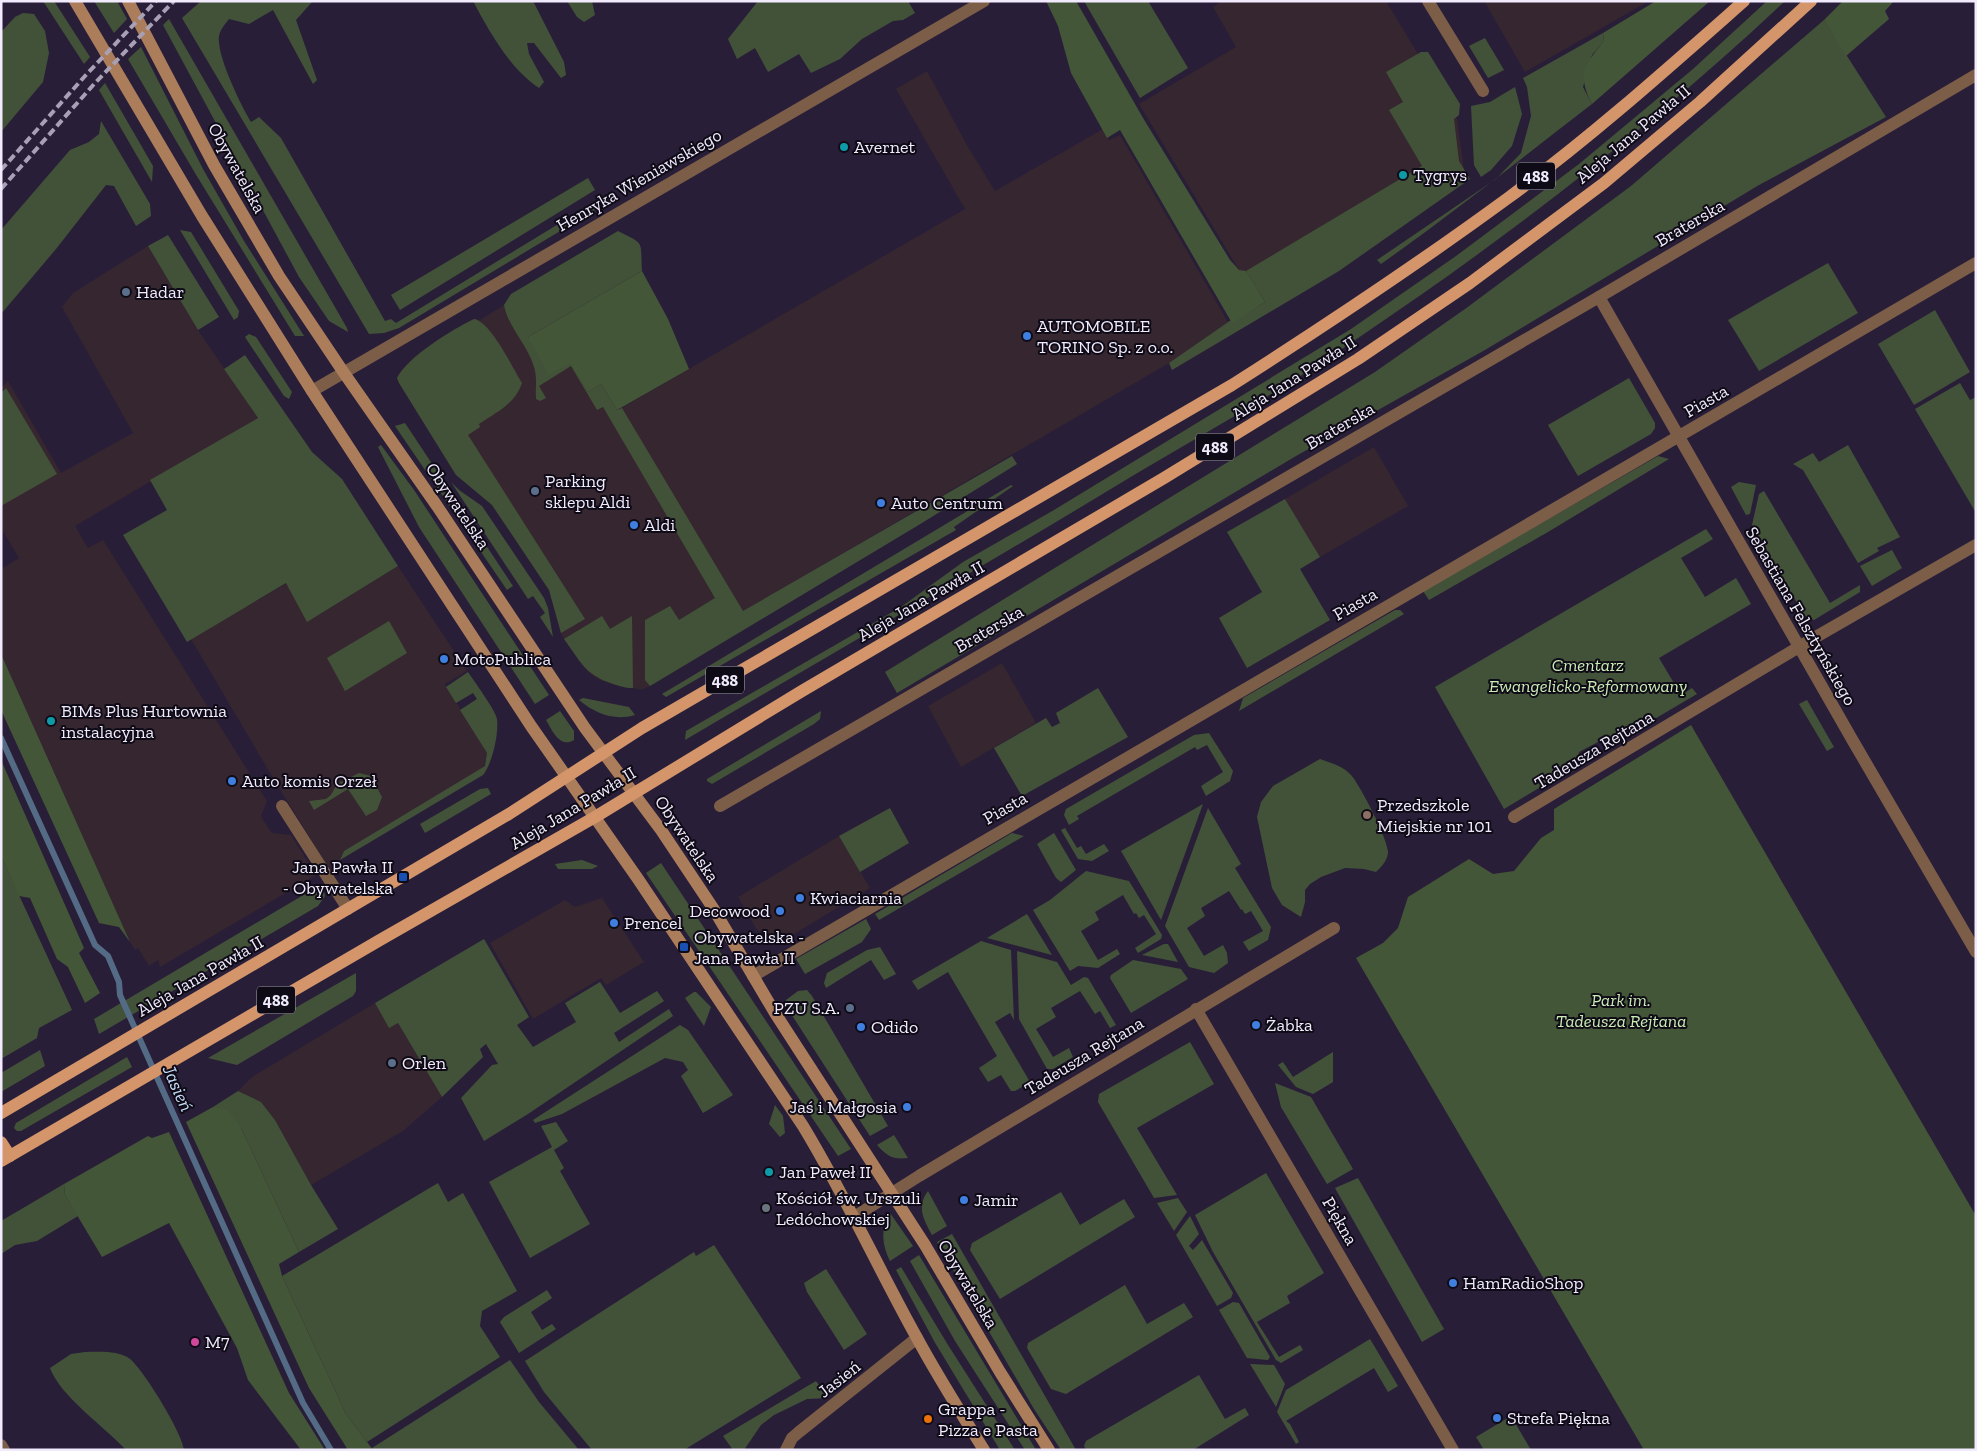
<svg xmlns="http://www.w3.org/2000/svg" width="1977" height="1451" viewBox="0 0 1977 1451" font-family="'Zilla Slab',serif">
<rect width="100%" height="100%" fill="#291e38"/>
<!-- commercial -->
<g fill="#36262f">
<path d="M1222 1H1386L1457 119 1464 170 1263 299 1239 270 1139 104 1236 47 1213 7Z"/>
<path d="M1484 1H1649L1525 72Z"/>
<path d="M927 71 968 147 995 191 1103 129 1109 140 1120 135 1228 322 1169 363 737 615 745 629 650 686 641 690 633 688H626L600 680 588 672 564 639 561 633 549 590 492 505 456 475 399 383 397 378 401 371 414 357 459 327 474 319 480 320 504 305 516 325 570 362 618 410 965 209 896 89Z"/>
<path d="M148 246 198 330 258 418 75 526 88 548 103 540 267 801 261 816 265 823 272 833 291 835 316 875 160 967 158 960 149 966 138 948 135 950 130 942 1 654V569L19 558 1 528V388L8 381 61 473 133 433 62 307 73 293Z"/>
<path d="M1374 447 1408 506 1320 557 1285 499Z"/>
<path d="M398 566 467 671 445 684 487 753 485 766 344 851 340 860 328 867 276 783 191 639 287 583 308 621Z"/>
<path d="M1002 663 1036 723 961 767 928 706Z"/>
<path d="M839 836 870 888 786 939 757 930 738 897Z"/>
<path d="M602 898 644 962 606 985 601 978 533 1019 490 943 565 900 575 907Z"/>
<path d="M375 1003 389 1027 398 1023 442 1097 403 1131 311 1185 275 1120 261 1102 238 1091 252 1077Z"/>
</g>
<!-- green -->
<g fill="#425239">
<path d="M43 1H54L90 57 84 64Z"/>
<path d="M94 1H117L127 19 114 33Z"/>
<path d="M201 1H313L296 20 317 80 313 84 273 10 249 24 229 19C225 24 220 30 219 36 216 54 241 106 251 122L259 117 281 138 385 321 391 319 396 323 606 195 610 201 399 328 384 333 369 334 182 18Z"/>
<path d="M473 1H533L564 62 566 75 561 78 534 43H527L529 54 544 82 539 88C510 69 489 31 473 1Z"/>
<path d="M567 1H592L595 15 584 22 577 17Z"/>
<path d="M758 1H908L915 13 903 20 893 21 862 39 840 59 811 73 799 54 768 72 755 48 737 59 728 39Z"/>
<path d="M1084 1H1148L1188 68 1140 98Z"/>
<path d="M1767 1H1785C1653 125 1511 235 1361 336 1290 385 1214 428 1139 472 989 563 837 651 685 740L686 731 901 607 963 562 1054 510 1351 329 1456 256 1579 164 1693 69Z"/>
<path d="M23 13 34 14 45 31 49 53 43 82 1 132V32L15 17Z"/>
<path d="M169 19 347 328 348 332 329 321 299 277 163 25Z"/>
<path d="M1824 20 1886 117 1759 185 1485 350 1296 456 897 693 885 672 1375 372 1465 309 1631 186Z"/>
<path d="M1603 33 1604 41 1592 55 1583 87 1592 104C1522 158 1453 213 1381 264L1377 260 1496 179 1521 153 1531 116 1527 87 1523 78Z"/>
<path d="M1485 38 1504 70 1488 78 1469 46Z"/>
<path d="M141 47 203 169 244 241 304 336H295L195 173 128 59Z"/>
<path d="M1421 52H1428L1460 104 1459 115 1454 119 1459 161 1470 179 1339 271 1172 370 1169 363 1231 320 1232 322 1265 302 1246 271 1422 166 1389 110 1403 102 1386 72Z"/>
<path d="M105 83 153 166 152 182 99 90Z"/>
<path d="M1515 87 1522 114 1512 146 1491 170 1481 177 1474 165 1471 106 1490 102Z"/>
<path d="M101 121 150 204 151 216 136 226 114 186 106 185 56 249 1 314V230L70 150 89 142 99 134Z"/>
<path d="M588 178 595 190 400 310 391 295Z"/>
<path d="M180 230 191 232 239 311 238 317 234 320Z"/>
<path d="M618 231C646 245 640 240 642 271L528 337 570 362 588 392 601 384 617 410 622 408 743 611 1012 456 1017 464 922 523 650 686 645 680V620L670 606 679 620 715 598 603 407 597 410 571 366 539 386 546 398 540 401 536 399C535 386 538 377 533 364 526 343 508 327 504 305L511 294Z"/>
<path d="M168 235 219 317 198 330 148 246Z"/>
<path d="M1828 263 1858 313 1759 371 1728 320Z"/>
<path d="M1935 310 1970 372 1914 405 1878 344Z"/>
<path d="M474 319C491 322 512 367 522 383 515 404 497 412 479 424L480 427 468 435 585 619 561 633 549 590 492 505 456 475 399 383 397 378C409 356 451 330 474 319Z"/>
<path d="M249 334 256 337 292 392 289 399 284 396 245 337Z"/>
<path d="M245 355 312 452 342 479 398 566 307 622 286 583 187 642 123 535 167 510 150 480 258 418 224 369Z"/>
<path d="M1629 378 1655 423V428L1651 434 1578 476 1548 425Z"/>
<path d="M1960 383 1970 400 1976 397V513L1915 409Z"/>
<path d="M6 388 57 474 1 506V393Z"/>
<path d="M405 423 513 586 507 590 395 426Z"/>
<path d="M381 445 414 490 549 695 535 704 419 527 378 447Z"/>
<path d="M1848 445 1900 537 1877 548 1879 551 1858 563 1803 470 1793 464 1813 453 1819 462Z"/>
<path d="M1658 456 1669 459 1548 532 1429 600 1423 591Z"/>
<path d="M451 482 459 490 482 506 544 598 548 608 553 637 540 617 545 613 533 596 528 599Z"/>
<path d="M1739 482 1756 485 1750 514 1746 515 1731 487Z"/>
<path d="M1011 485 1013 486 954 527 956 530 666 697 662 694Z"/>
<path d="M1764 491 1830 603 1860 585V592L1814 620 1809 619 1804 615 1752 525 1759 494Z"/>
<path d="M1285 499 1320 557 1300 569 1330 620 1247 668 1219 618 1262 592 1227 532Z"/>
<path d="M1706 529 1713 539 1681 558 1705 597 1736 578 1751 604 1659 658 1681 695 1692 688 1697 694 1612 744 1600 741 1579 752 1577 765 1504 809 1435 687Z"/>
<path d="M1892 550 1902 568 1872 586 1860 566Z"/>
<path d="M1395 610H1400L1404 614 1239 711 1243 698Z"/>
<path d="M602 616 610 629 632 616 633 688C625 688 620 686 613 684 584 674 581 662 564 639Z"/>
<path d="M389 621 407 653 345 691 327 658Z"/>
<path d="M468 672C474 681 496 711 497 719 499 734 492 764 483 775L340 860 344 851 485 766 487 753 460 710 477 699 473 693 456 703 446 687Z"/>
<path d="M1098 688 1128 737 1022 796 994 748 1046 718 1052 727 1060 723 1056 713Z"/>
<path d="M583 698 629 707 635 715C614 721 596 714 579 700Z"/>
<path d="M1807 700 1834 747 1827 751 1799 704Z"/>
<path d="M560 711 574 731V740C560 749 552 730 546 720Z"/>
<path d="M821 711 820 719 814 724 712 784 707 781V779Z"/>
<path d="M1209 733 1233 771 1230 781 1206 796 1201 786 1223 772 1207 745 1197 750 1195 747 1077 816 1079 819 1069 825 1064 815 1066 809 1194 735Z"/>
<path d="M1320 759C1331 763 1343 766 1351 775 1360 785 1389 841 1388 853 1387 861 1382 866 1376 872L1364 869 1345 868 1321 877 1310 884 1305 890V902L1301 917 1282 905 1272 888 1257 817 1261 802 1273 786Z"/>
<path d="M359 773 371 776 382 797 377 810 366 816 348 789 314 810 309 801 326 799 331 795 337 784Z"/>
<path d="M488 788 491 794 425 833 420 824 480 789Z"/>
<path d="M1203 804 1161 920 1121 851Z"/>
<path d="M890 808 909 843 860 872 839 836Z"/>
<path d="M1208 808 1241 864 1235 868 1271 927 1268 940 1249 951 1243 942 1263 931 1251 911 1245 914 1242 909 1241 910 1229 891 1201 908 1205 916 1187 928 1204 956 1223 945 1227 953 1228 963 1214 973 1189 967 1165 926Z"/>
<path d="M1065 828 1077 848 1081 846 1086 854 1104 844 1109 851 1092 861 1078 859 1061 830Z"/>
<path d="M1012 833 1024 836 879 920 875 914Z"/>
<path d="M1054 833 1076 870 1061 882 1056 878 1037 844Z"/>
<path d="M1 856 72 1010 39 1028 37 1038 1 1059Z"/>
<path d="M582 860 598 866 592 869H558L555 864Z"/>
<path d="M661 863 851 1149 838 1156 646 873Z"/>
<path d="M1086 871 1129 881 1162 935 1161 939 1138 953 1135 948 1156 934 1144 915 1139 918 1136 913 1134 914 1123 895 1095 912 1099 920 1081 931 1098 960 1117 949 1120 954 1098 968 1078 966 1070 971 1033 910 1050 900Z"/>
<path d="M322 884 325 896 318 906 99 1034 94 1019Z"/>
<path d="M1027 914 1052 955 987 938Z"/>
<path d="M866 919 871 929 862 942 805 974 796 959Z"/>
<path d="M484 939 529 1017 517 1025 533 1047 576 1022 565 1003 600 982 620 1013 657 991 664 1001 614 1033 619 1042 669 1009 673 1016 528 1114 484 1141 461 1098 492 1065 498 1064 486 1044 480 1049 483 1057 442 1097 398 1023 389 1028 375 1003Z"/>
<path d="M981 941 1011 950 1014 1020 1010 1013 995 1022 1030 1082 1015 1091H1011L1001 1075 988 1082 979 1068 997 1056 948 972 918 990 912 981Z"/>
<path d="M1164 944H1168L1178 962 1142 955Z"/>
<path d="M880 947 896 974 884 980 871 960 826 988 824 983 827 973 867 950Z"/>
<path d="M1017 951 1057 962 1071 985 1084 977 1088 978 1116 1025 1110 1028 1100 1011 1095 1014 1080 991 1051 1008 1056 1017 1036 1029 1053 1057 1069 1048 1073 1057 1053 1069H1047L1019 1019Z"/>
<path d="M1133 960 1181 969 1188 979 1131 1013 1110 978 1111 975Z"/>
<path d="M356 973V991L353 996 237 1065 208 1058Z"/>
<path d="M807 990 812 996 888 1126 870 1136 786 1006V1000L798 991Z"/>
<path d="M694 992H696L711 1007 704 1026 685 998Z"/>
<path d="M680 1025 688 1030 733 1095 703 1113 681 1076 688 1070 683 1062 665 1058 562 1114 535 1123 533 1120Z"/>
<path d="M1190 1042 1214 1084 1137 1128 1177 1195 1154 1198 1098 1102 1099 1094Z"/>
<path d="M40 1050 45 1066 1 1092V1073Z"/>
<path d="M1333 1052V1082L1313 1094 1296 1087 1278 1065 1283 1062 1293 1077Z"/>
<path d="M127 1057 132 1067 21 1131H17L14 1128 16 1123Z"/>
<path d="M1275 1083 1311 1097 1353 1169 1327 1184 1281 1107Z"/>
<path d="M238 1091 261 1102 275 1120 311 1185 338 1229 299 1252 241 1128 213 1107Z"/>
<path d="M775 1105 783 1116 785 1133 780 1137 769 1124Z"/>
<path d="M556 1122 568 1141 554 1150 564 1168 560 1171 590 1224 530 1258 489 1182 552 1147 541 1126Z"/>
<path d="M894 1135 908 1158C893 1160 887 1156 877 1145Z"/>
<path d="M1266 1173 1324 1273 1287 1296 1290 1303 1257 1322 1279 1357 1300 1345 1303 1350 1281 1363 1276 1360 1213 1252 1195 1215Z"/>
<path d="M1358 1178 1444 1329 1422 1342 1335 1188Z"/>
<path d="M438 1183 448 1202 463 1193 517 1291 482 1311 480 1326 500 1357 367 1442 346 1414 282 1276Z"/>
<path d="M64 1184 65 1195 78 1216 37 1241 15 1245 1 1254V1221Z"/>
<path d="M928 1191 947 1226 932 1235C924 1220 916 1207 928 1191Z"/>
<path d="M1061 1192 1080 1225 1124 1199 1135 1217 1000 1299 970 1250 972 1243Z"/>
<path d="M1178 1198 1187 1212 1174 1231 1157 1203Z"/>
<path d="M890 1213 913 1246 890 1261C882 1245 880 1229 890 1213Z"/>
<path d="M1190 1216 1199 1234 1189 1246 1193 1250 1202 1240 1233 1293 1231 1298 1217 1306 1176 1235Z"/>
<path d="M952 1234 1076 1450H1061L1034 1409 937 1242Z"/>
<path d="M714 1245 801 1378 684 1450H592L544 1392 525 1361 694 1252 696 1256Z"/>
<path d="M919 1255 1036 1450H1025L955 1341 910 1261Z"/>
<path d="M901 1267 948 1345 1015 1450H1000L934 1341 896 1270Z"/>
<path d="M826 1269 867 1334 844 1350 807 1292 804 1283Z"/>
<path d="M1125 1285 1147 1324 1184 1303 1193 1317 1066 1394 1051 1389 1027 1348 1028 1343Z"/>
<path d="M547 1290 552 1298 531 1312 542 1330 552 1324 556 1329 519 1353 500 1322 504 1317Z"/>
<path d="M1233 1302 1239 1303 1270 1357 1268 1360 1247 1358 1219 1310Z"/>
<path d="M1370 1339 1398 1386 1388 1392 1374 1368 1286 1421 1290 1424 1299 1442 1296 1444 1277 1412 1286 1390Z"/>
<path d="M85 1352C99 1352 118 1350 130 1359 143 1369 183 1434 184 1450H126C105 1427 60 1396 50 1368L71 1354Z"/>
<path d="M510 1360 539 1402 579 1450H373L372 1448Z"/>
<path d="M1250 1364 1274 1365 1285 1384 1276 1407Z"/>
<path d="M1199 1375 1225 1419 1245 1408 1249 1415 1193 1450H1086L1084 1446 1086 1441Z"/>
<path d="M816 1381 828 1398 807 1399 774 1415 761 1425 744 1450H733L723 1436Z"/>
<path d="M1511 1416 1531 1450H1484L1476 1437Z"/>
</g>
<!-- forest -->
<g fill="#445638">
<path d="M1046 1H1076L1143 118 1230 260 1239 270 1246 271 1265 302 1232 323 1120 130 1107 138 1071 73 1058 26Z"/>
<path d="M1656 1H1710L1592 104C1577 75 1584 65 1604 41L1603 33Z"/>
<path d="M1843 1H1894L1885 11 1889 19 1846 56 1824 20Z"/>
<path d="M642 271 668 319 689 369 617 410 601 384 588 392 570 363 549 375 528 337Z"/>
<path d="M1 654 130 942 119 927 99 923 1 710Z"/>
<path d="M1691 725 1976 1216V1450H1644L1356 958 1383 943 1398 928 1408 897 1469 859 1493 874 1514 871 1541 838 1554 830V809Z"/>
<path d="M1 760 84 948 79 953 100 993 85 1003 68 967 57 959 30 898 19 896 1 856Z"/>
<path d="M213 1107 227 1110 241 1128 299 1252 279 1264 282 1276 346 1414 373 1450H348L309 1388 186 1122Z"/>
<path d="M169 1132 289 1393 325 1450H301L248 1380 237 1348 169 1223 102 1257 65 1195 64 1184 148 1136 152 1138Z"/>
</g>
<g fill="none" stroke-linecap="round" stroke-linejoin="round">
<!-- stream -->
<path stroke="#546b86" stroke-width="6" d="M1 738 95 945 108 956 119 982 120 995 303 1403 331 1450"/>
<!-- minor -->
<g stroke="#7b5d48" stroke-width="12">
<path d="M1428 1 1483 91"/>
<path d="M1599 297 1853 741 1976 952"/>
<path d="M312 391 984 1"/>
<path d="M282 806 348 909"/>
<path d="M720 806 1599 297 1976 75"/>
<path d="M1514 817 1814 638 1976 545"/>
<path d="M753 976 1976 263"/>
<path d="M1196 1009 1453 1450"/>
<path d="M854 1217 919 1176 1334 928"/>
<path d="M1 1445 4 1450"/>
<path d="M786 1450 792 1438 799 1432 917 1338"/>
</g>
<!-- secondary -->
<g stroke="#ac7d5b" stroke-width="12">
<path d="M75 1 202 216 312 391 531 726 638 879 803 1126C845 1195 878 1268 917 1338 938 1377 961 1413 984 1450"/>
<path d="M128 1 214 165 279 276 344 373 437 506 585 728 661 830 713 908 775 1013 925 1245 1000 1372 1049 1450"/>
</g>
<!-- primary -->
<g stroke="#d39569" stroke-width="12">
<path d="M1 1113 509 814 642 728 1232 385C1326 325 1418 264 1508 198 1590 138 1667 69 1744 1"/>
<path d="M1 1142 10 1156"/>
<path d="M1 1161 380 940 595 817 802 691 1164 478 1358 359 1470 283 1604 183 1700 102 1811 1"/>
</g>
<!-- rail -->
<g stroke="#a8a1b6" stroke-width="4" stroke-dasharray="8 4" stroke-linecap="butt">
<path d="M1 170 85 76 156 1"/>
<path d="M1 189 95 83 174 1"/>
</g>
</g>
<!-- markers -->
<g fill="#0f9aa8" stroke="#0f0b16" stroke-width="2">
<circle cx="844" cy="147" r="5"/>
<circle cx="1403" cy="175" r="5"/>
<circle cx="51" cy="721" r="5"/>
<circle cx="769" cy="1172" r="5"/>
</g>
<g fill="#5c6f8a" stroke="#0f0b16" stroke-width="2">
<circle cx="126" cy="292" r="5"/>
<circle cx="535" cy="491" r="5"/>
<circle cx="850" cy="1008" r="5"/>
<circle cx="392" cy="1063" r="5"/>
</g>
<g fill="#3f7fe0" stroke="#0f0b16" stroke-width="2">
<circle cx="1027" cy="336" r="5"/>
<circle cx="881" cy="503" r="5"/>
<circle cx="634" cy="525" r="5"/>
<circle cx="444" cy="659" r="5"/>
<circle cx="232" cy="781" r="5"/>
<circle cx="800" cy="898" r="5"/>
<circle cx="780" cy="911" r="5"/>
<circle cx="614" cy="923" r="5"/>
<circle cx="1256" cy="1025" r="5"/>
<circle cx="861" cy="1027" r="5"/>
<circle cx="907" cy="1107" r="5"/>
<circle cx="964" cy="1200" r="5"/>
<circle cx="1453" cy="1283" r="5"/>
<circle cx="1497" cy="1418" r="5"/>
</g>
<circle fill="#8d6e63" stroke="#0f0b16" stroke-width="2" cx="1367" cy="815" r="5"/>
<g fill="#1a4fb4" stroke="#0f0b16" stroke-width="2">
<rect x="398" y="872" width="10" height="10" rx="2.5"/>
<rect x="679" y="942" width="10" height="10" rx="2.5"/>
</g>
<circle fill="#6b7280" stroke="#0f0b16" stroke-width="2" cx="766" cy="1208" r="5"/>
<circle fill="#d1479c" stroke="#0f0b16" stroke-width="2" cx="195" cy="1342" r="5"/>
<circle fill="#e8710a" stroke="#0f0b16" stroke-width="2" cx="928" cy="1419" r="5"/>
<g text-anchor="middle" dominant-baseline="central" stroke-width="4" stroke-linejoin="round" paint-order="stroke">
<!-- shield labels -->
<g fill="#0f0b16" stroke="#ada8b8" stroke-width="1">
<rect x="1517" y="162.5" width="38" height="27" rx="4"/>
<rect x="1196" y="433.5" width="38" height="27" rx="4"/>
<rect x="706" y="666.5" width="38" height="27" rx="4"/>
<rect x="257" y="986.5" width="38" height="27" rx="4"/>
</g>
<g font-size="16" font-weight="bold" fill="#f1ebfd">
<text x="1536" y="176">488</text>
<text x="1215" y="447">488</text>
<text x="725" y="680">488</text>
<text x="276" y="1000">488</text>
</g>
<!-- street labels -->
<g font-size="18" fill="#f1ebfd" stroke="#0f0b16">
<text transform="translate(1633 134) rotate(-40)">Aleja Jana Pawła II</text>
<text transform="translate(237 168) rotate(61)">Obywatelska</text>
<text transform="translate(639 180) rotate(-30)">Henryka Wieniawskiego</text>
<text transform="translate(1690 223) rotate(-30)">Braterska</text>
<text transform="translate(1294 378) rotate(-32)">Aleja Jana Pawła II</text>
<text transform="translate(1706 401) rotate(-30)">Piasta</text>
<text transform="translate(1340 426) rotate(-30)">Braterska</text>
<text transform="translate(458 506) rotate(56)">Obywatelska</text>
<text transform="translate(921 601) rotate(-30)">Aleja Jana Pawła II</text>
<text transform="translate(1355 604) rotate(-30)">Piasta</text>
<text transform="translate(1801 616) rotate(60)">Sebastiana Felsztyńskiego</text>
<text transform="translate(989 629) rotate(-30)">Braterska</text>
<text transform="translate(1594 750) rotate(-31)">Tadeusza Rejtana</text>
<text transform="translate(573 808) rotate(-31)">Aleja Jana Pawła II</text>
<text transform="translate(1005 808) rotate(-30)">Piasta</text>
<text transform="translate(687 839) rotate(56)">Obywatelska</text>
<text transform="translate(200 976) rotate(-30)">Aleja Jana Pawła II</text>
<text transform="translate(1084 1056) rotate(-31)">Tadeusza Rejtana</text>
<text transform="translate(1340 1221) rotate(60)">Piękna</text>
<text transform="translate(968 1284) rotate(59)">Obywatelska</text>
<text transform="translate(839 1379) rotate(-38)">Jasień</text>
</g>
<!-- poi labels -->
<g font-size="18" fill="#f1ebfd" stroke="#0f0b16" text-anchor="start">
<text x="854" y="147">Avernet</text>
<text x="1413" y="175">Tygrys</text>
<text x="136" y="292">Hadar</text>
<text x="1037" y="326">AUTOMOBILE<tspan x="1037" dy="21">TORINO Sp. z o.o.</tspan></text>
<text x="545" y="481">Parking<tspan x="545" dy="21">sklepu Aldi</tspan></text>
<text x="891" y="503">Auto Centrum</text>
<text x="644" y="525">Aldi</text>
<text x="454" y="659">MotoPublica</text>
<text x="61" y="711">BIMs Plus Hurtownia<tspan x="61" dy="21">instalacyjna</tspan></text>
<text x="242" y="781">Auto komis Orzeł</text>
<text x="1377" y="805">Przedszkole<tspan x="1377" dy="21">Miejskie nr 101</tspan></text>
<text x="393" y="867" text-anchor="end">Jana Pawła II<tspan x="393" dy="21">- Obywatelska</tspan></text>
<text x="810" y="898">Kwiaciarnia</text>
<text x="770" y="911" text-anchor="end">Decowood</text>
<text x="624" y="923">Prencel</text>
<text x="694" y="937">Obywatelska -<tspan x="694" dy="21">Jana Pawła II</tspan></text>
<text x="840" y="1008" text-anchor="end">PZU S.A.</text>
<text x="1266" y="1025">Żabka</text>
<text x="871" y="1027">Odido</text>
<text x="402" y="1063">Orlen</text>
<text x="897" y="1107" text-anchor="end">Jaś i Małgosia</text>
<text x="779" y="1172">Jan Paweł II</text>
<text x="776" y="1198">Kościół św. Urszuli<tspan x="776" dy="21">Ledóchowskiej</tspan></text>
<text x="974" y="1200">Jamir</text>
<text x="1463" y="1283">HamRadioShop</text>
<text x="205" y="1342">M7</text>
<text x="938" y="1409">Grappa -<tspan x="938" dy="21">Pizza e Pasta</tspan></text>
<text x="1507" y="1418">Strefa Piękna</text>
</g>
<!-- park labels -->
<g font-size="18" font-style="italic" fill="#caecb5" stroke="#0f0b16">
<text x="1588" y="665">Cmentarz<tspan x="1588" dy="21">Ewangelicko-Reformowany</tspan></text>
<text x="1621" y="1000">Park im.<tspan x="1621" dy="21">Tadeusza Rejtana</tspan></text>
</g>
<!-- water labels -->
<g font-size="19" font-style="italic" fill="#c3dcfa" stroke="#0f0b16">
<text transform="translate(178 1088) rotate(66)">Jasień</text>
</g>
</g>
<!-- border -->
<rect width="1977" height="1451" fill="none" stroke="#f1ebfd" stroke-width="5"/>
</svg>
